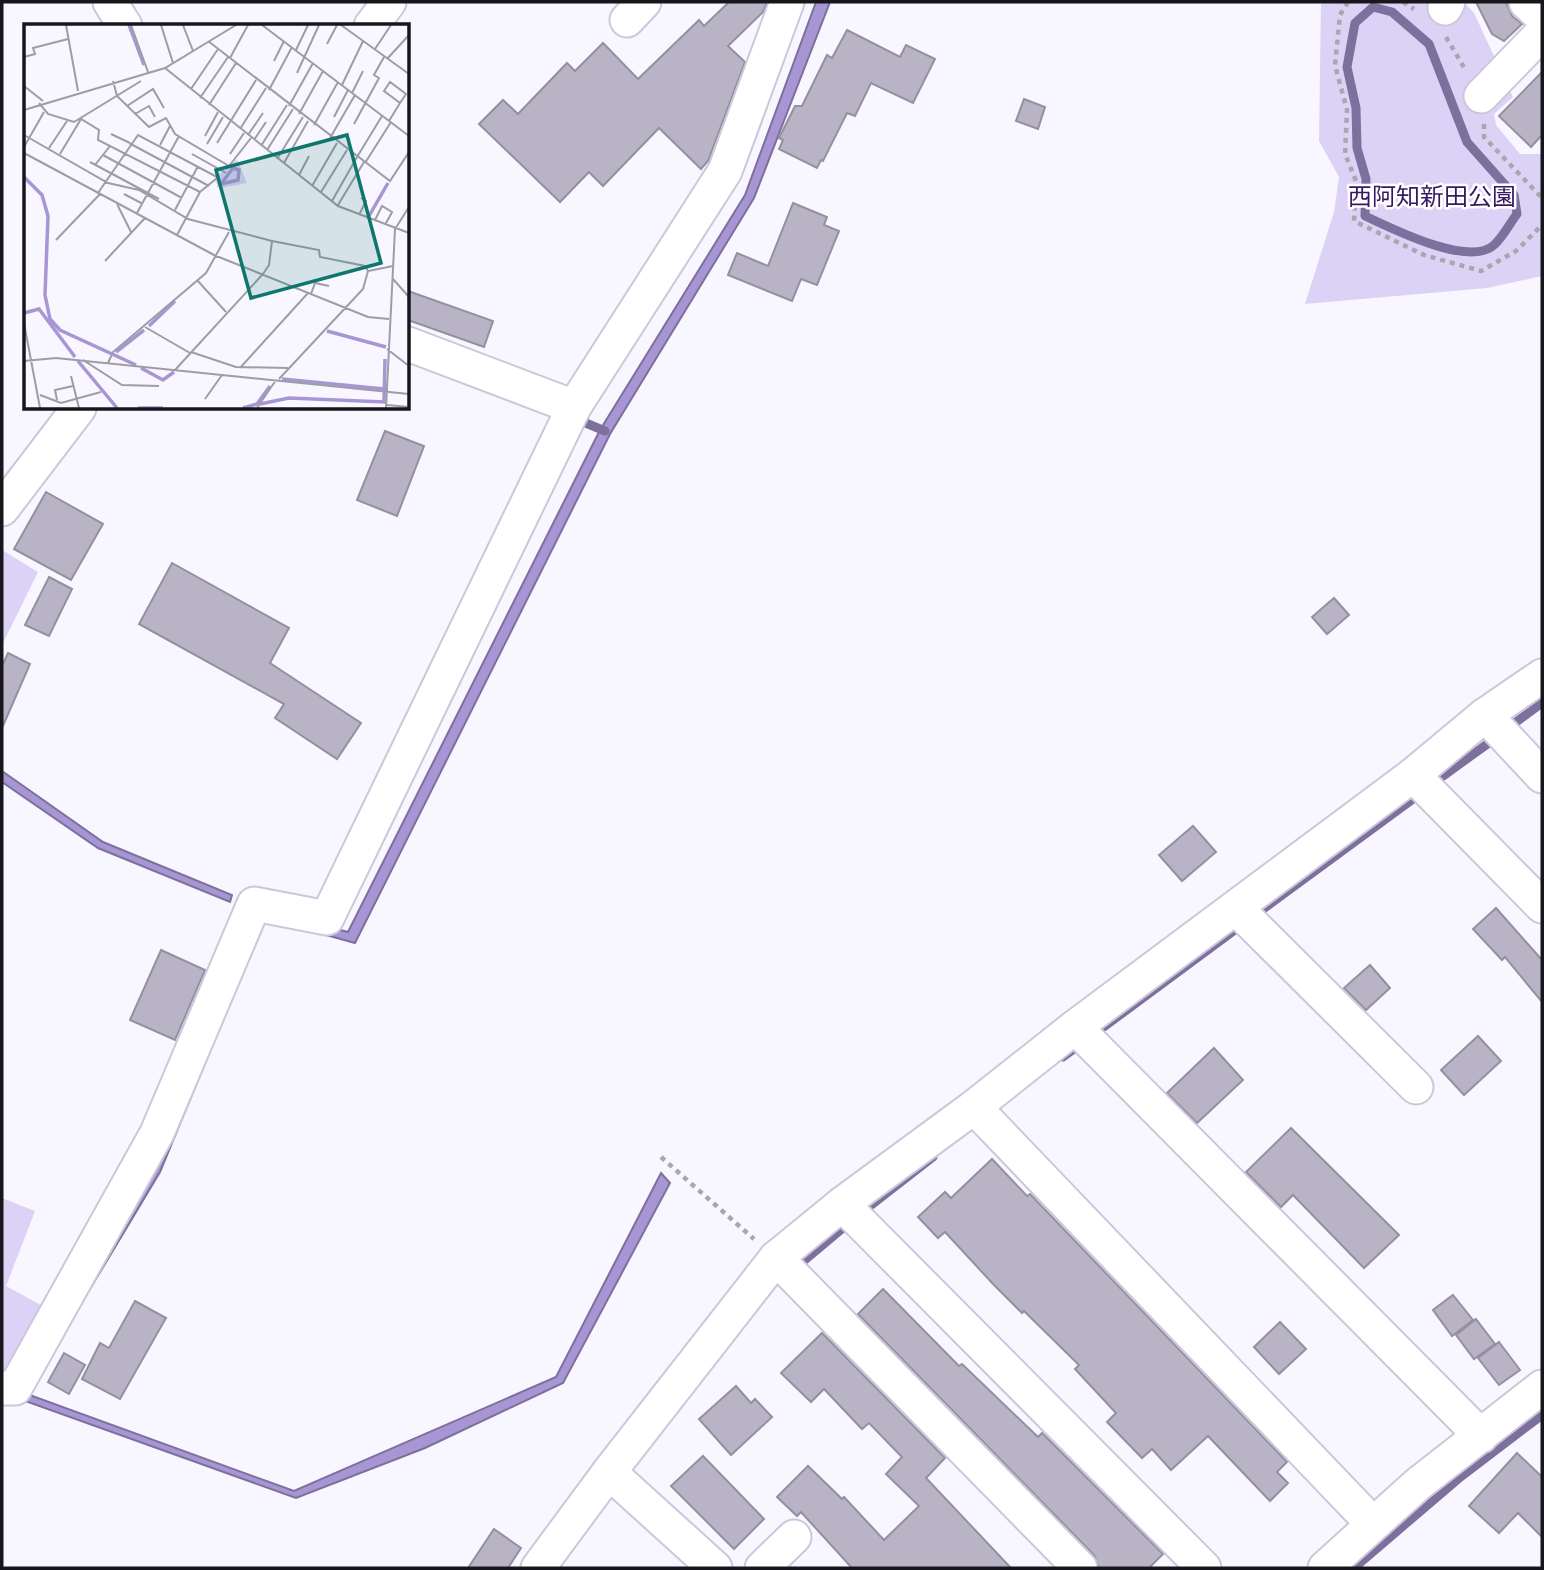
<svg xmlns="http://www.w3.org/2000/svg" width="1544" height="1570" viewBox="0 0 1544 1570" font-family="Quicksand,'Noto Sans JP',sans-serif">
<rect width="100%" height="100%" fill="#f8f6fe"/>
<!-- green -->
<g fill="#dcd2f6">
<path d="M1321 2H1464L1474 13 1513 97 1494 114 1496 125 1520 154H1542V276L1487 288 1305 304 1334 212 1339 177 1319 141Z"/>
<path d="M2 550 38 572 2 645Z"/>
<path d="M2 1198 35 1211 6 1286 48 1309 2 1378Z"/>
</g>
<!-- water -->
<g fill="#a896d4" stroke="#7d709d" stroke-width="2">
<path d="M816 2H830L754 198 610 434 355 943 265 918 160 1172 30 1389 24 1393 294 1491 556 1377 661 1173 670 1183 563 1383 425 1448 296 1498 14 1397 260 909 348 932 600 430 745 195Z"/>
<path d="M2 771 103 842 232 895 230 902 98 848 2 782Z"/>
</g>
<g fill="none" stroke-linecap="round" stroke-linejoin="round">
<!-- stream -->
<g stroke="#7d709d" stroke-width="9">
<path d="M1373 7 1392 12 1429 44 1467 142 1514 195 1517 214C1510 223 1503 237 1494 245 1469 268 1391 228 1365 216L1366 179 1357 148 1356 108 1347 67 1355 23Z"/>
<path d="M576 419 605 431"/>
<path d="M1508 728 1542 703"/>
<path d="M1432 784 1497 737"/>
<path d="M1255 915 1421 793"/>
<path d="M1063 1057 1243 924"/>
<path d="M861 1213 933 1157"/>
<path d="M794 1269 850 1222"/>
<path d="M1354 1568 1458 1479 1542 1415"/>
</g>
</g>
<!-- building -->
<g fill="#b8b4c6" stroke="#948fa1" stroke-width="2">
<path d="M729 2H767L763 12 728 46 745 62 708 161 701 169 659 128 603 186 589 172 560 202 479 124 503 100 518 114 567 63 575 71 603 43 638 79 699 20 704 26Z"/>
<path d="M1476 2H1506L1512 16 1522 24 1504 41 1492 34Z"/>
<path d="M847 30 900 57 906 45 935 59 913 103 871 83 855 116 847 113 823 161 821 160 817 168 779 149 783 140 779 138 795 106H802L827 55 832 58Z"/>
<path d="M1542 72V135L1531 147 1499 116Z"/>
<path d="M1024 99 1045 107 1038 129 1016 121Z"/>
<path d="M793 203 827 217 824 225 839 231 817 285 801 279 792 301 728 275 737 253 768 266Z"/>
<path d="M408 291 493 321 484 347 408 320Z"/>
<path d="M385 431 424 446 397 516 357 500Z"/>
<path d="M46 492 103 524 71 580 14 549Z"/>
<path d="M172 563 289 628 270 663 361 723 337 759 275 718 284 704 139 624Z"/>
<path d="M49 577 72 589 49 636 25 625Z"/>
<path d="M1334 598 1349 615 1327 634 1312 617Z"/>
<path d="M8 653 30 664 2 728V666Z"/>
<path d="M1193 826 1216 852 1182 881 1159 855Z"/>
<path d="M1496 908 1542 960V1002L1505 957 1502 960 1473 929Z"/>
<path d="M161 950 205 970 175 1040 130 1020Z"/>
<path d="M1370 965 1390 988 1366 1010 1344 988Z"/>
<path d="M1478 1036 1501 1061 1464 1095 1441 1070Z"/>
<path d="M1214 1048 1243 1080 1197 1123 1167 1093Z"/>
<path d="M1291 1128 1399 1235 1364 1268 1293 1195 1281 1207 1246 1172Z"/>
<path d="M992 1159 1027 1196 1030 1194 1287 1462 1277 1472 1288 1483 1270 1501 1208 1436 1171 1470 1152 1449 1142 1458 1107 1422 1116 1413 1075 1369 1079 1365 1024 1311 1022 1313 994 1285 945 1232 938 1238 918 1217 945 1192 951 1198Z"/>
<path d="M883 1289 959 1366 962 1364 1038 1437 1042 1433 1163 1554 1149 1568H1099L1094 1555 858 1314Z"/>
<path d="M1453 1295 1473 1320 1452 1336 1433 1310Z"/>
<path d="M135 1301 166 1318 120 1399 82 1379 100 1343 109 1348Z"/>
<path d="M1476 1319 1495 1344 1474 1359 1456 1335Z"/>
<path d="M1280 1322 1306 1349 1279 1374 1254 1347Z"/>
<path d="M822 1333 945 1458 926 1478 1011 1568H852L801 1512 797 1516 777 1497 808 1466 842 1499 844 1497 884 1540 919 1506 886 1474 902 1457 869 1423 862 1429 824 1389 811 1402 781 1373Z"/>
<path d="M1499 1342 1520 1370 1499 1385 1478 1358Z"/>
<path d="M64 1353 85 1365 69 1394 48 1382Z"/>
<path d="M736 1386 751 1403 755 1399 772 1417 731 1455 699 1419Z"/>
<path d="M1517 1453 1542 1477V1537L1518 1513 1499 1533 1469 1506Z"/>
<path d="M703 1456 764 1519 734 1549 671 1486Z"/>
<path d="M494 1529 521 1548 508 1568H468Z"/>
</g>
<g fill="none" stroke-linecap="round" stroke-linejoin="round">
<!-- minor casing -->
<g stroke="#ccc7da" stroke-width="37">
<g id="minor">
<path d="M110 2 125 26"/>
<path d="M1526 2 1542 17"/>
<path d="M1445 8 1448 2"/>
<path d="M627 20 644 2"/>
<path d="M371 26 389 2"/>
<path d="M1481 96 1542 33"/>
<path d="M408 344 574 407 725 171 787 2"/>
<path d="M2 509 79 408"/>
<path d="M1485 715 1542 776"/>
<path d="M1413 775 1542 906"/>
<path d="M1236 908 1416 1087"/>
<path d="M1075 1027 1481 1436"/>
<path d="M974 1107 1373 1524"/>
<path d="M842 1204 1204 1568"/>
<path d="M776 1258 1080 1568"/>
<path d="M2 1388H15L157 1133 254 904 327 918 574 407"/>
<path d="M609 1472 715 1568"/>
<path d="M538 1568 609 1472 776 1258 842 1204 974 1107 1075 1027 1413 775 1485 715 1542 676"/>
<path d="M762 1568 794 1537"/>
<path d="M1325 1568 1418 1484 1542 1387"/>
</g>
</g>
<!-- path -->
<g stroke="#a8a6ae" stroke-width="4.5" stroke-dasharray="5 5" stroke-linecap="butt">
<path d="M1348 2 1340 15 1335 65 1347 110 1345 154 1356 181 1354 221 1424 255 1481 271 1516 251 1542 225"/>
<path d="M1403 2 1414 9"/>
<path d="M1446 37 1465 69"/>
<path d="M1484 124V137L1542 198"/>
<path d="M661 1157 754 1239"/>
</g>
<!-- minor -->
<use href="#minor" stroke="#fff" stroke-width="33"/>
</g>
<g text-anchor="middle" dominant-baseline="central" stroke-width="5" stroke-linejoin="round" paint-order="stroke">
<!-- park labels -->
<g font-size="24" fill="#351860" stroke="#fff">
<text x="1432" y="196">西阿知新田公園</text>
</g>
</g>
<!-- overview -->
<g transform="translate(24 24)">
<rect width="385" height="385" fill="#f8f6fe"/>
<path d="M213 135 223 159 197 164 191 158 195 151Z" fill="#dcd2f6"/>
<path fill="none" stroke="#a896d4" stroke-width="3.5" d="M105 1 120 41M209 144 215 146 214 156 197 160ZM0 153 18 171 24 192 21 271 26 295 36 306 112 341M345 192 364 159M0 289 15 285 51 333M125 302 151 277M303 307 362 323M92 328 120 306M54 337 93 384M117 344 139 356 150 348M258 355 360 365M236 380 265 374 360 378 361 335M114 384H139M219 384 233 380 246 362"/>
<path fill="none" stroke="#9e9ca4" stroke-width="2" d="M42 1 54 67M107 1 124 48M137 1 149 39M159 1 169 27M238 1 385 112M317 1 385 50M184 17 366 157 385 128M303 20 313 1M351 25 367 1M272 26 284 1M0 33 11 30 9 24 44 15M206 34 224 1M363 35 385 11M250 37 260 17M141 44 314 182 385 209M273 49 295 1M89 57 93 72 125 103 142 94 151 110 205 142 227 114M318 61 339 17M0 62 19 77M167 65 194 25M245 66 268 23M328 69 339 47M176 74 204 33M15 79 24 90 50 98 117 57M185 81 212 39M103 82 129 65 140 84M265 82 289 39M0 86 141 44 212 1M111 90 125 82 131 93M275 90 299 47M310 93 324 66M365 97 376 79 382 70 366 58 360 67 376 79M330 100 355 54 350 51 360 33M290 101 314 58M216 105 242 64M87 110 106 119M0 111 84 159 115 166 164 195 248 217 245 241 239 250 151 346M224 111 239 89M181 112 194 88M306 114 331 71M230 116 242 98M105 119 185 162M193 119 232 56M183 120 199 93M136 121 146 102M237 122 263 81M0 123 20 88M25 124 43 97M243 126 269 85M0 129 190 231 344 293 365 295M36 130 57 95 75 106 74 116 176 168M168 130 202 149M206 130 220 109M79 131 158 174M333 133 358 92M253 135 279 93M66 138 135 175M260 139 284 97M341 139 367 98M71 141 86 122M275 151 285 132M288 162 313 119M297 168 323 126M74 169 114 111 193 153M100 170 119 180M308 177 333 133M93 180 107 208M314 181 340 138M151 186 174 142M113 189 155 112M335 191 342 177 337 174M351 196 358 182 368 188 361 201M153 211 176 168 193 154M32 216 76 170M248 217 295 226 296 233 341 242 344 247M81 237 121 194M369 255 385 273M173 256 202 288M287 270 291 259 305 262M0 299 16 384M121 303 166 329M363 325 385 342M167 328 212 343 264 344M59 336 98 361 135 362M0 337 32 334 385 370M84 339 89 328 182 249 205 208M216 344 284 269M47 352 55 384M255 355 339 265 344 247 369 242M16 371 37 379 77 368M181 375 198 351M33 376 31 366 49 362M363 381 385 383M233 384 252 356M362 384 371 205 385 183"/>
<path fill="#0f766e" fill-opacity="0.15" stroke="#0f766e" stroke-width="3.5" d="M323 111 357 239 227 274 192 146Z"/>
<rect width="385" height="385" fill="none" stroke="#18161d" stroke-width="3.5"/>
</g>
<!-- border -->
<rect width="1544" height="1570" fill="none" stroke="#18161d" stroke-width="7"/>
</svg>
